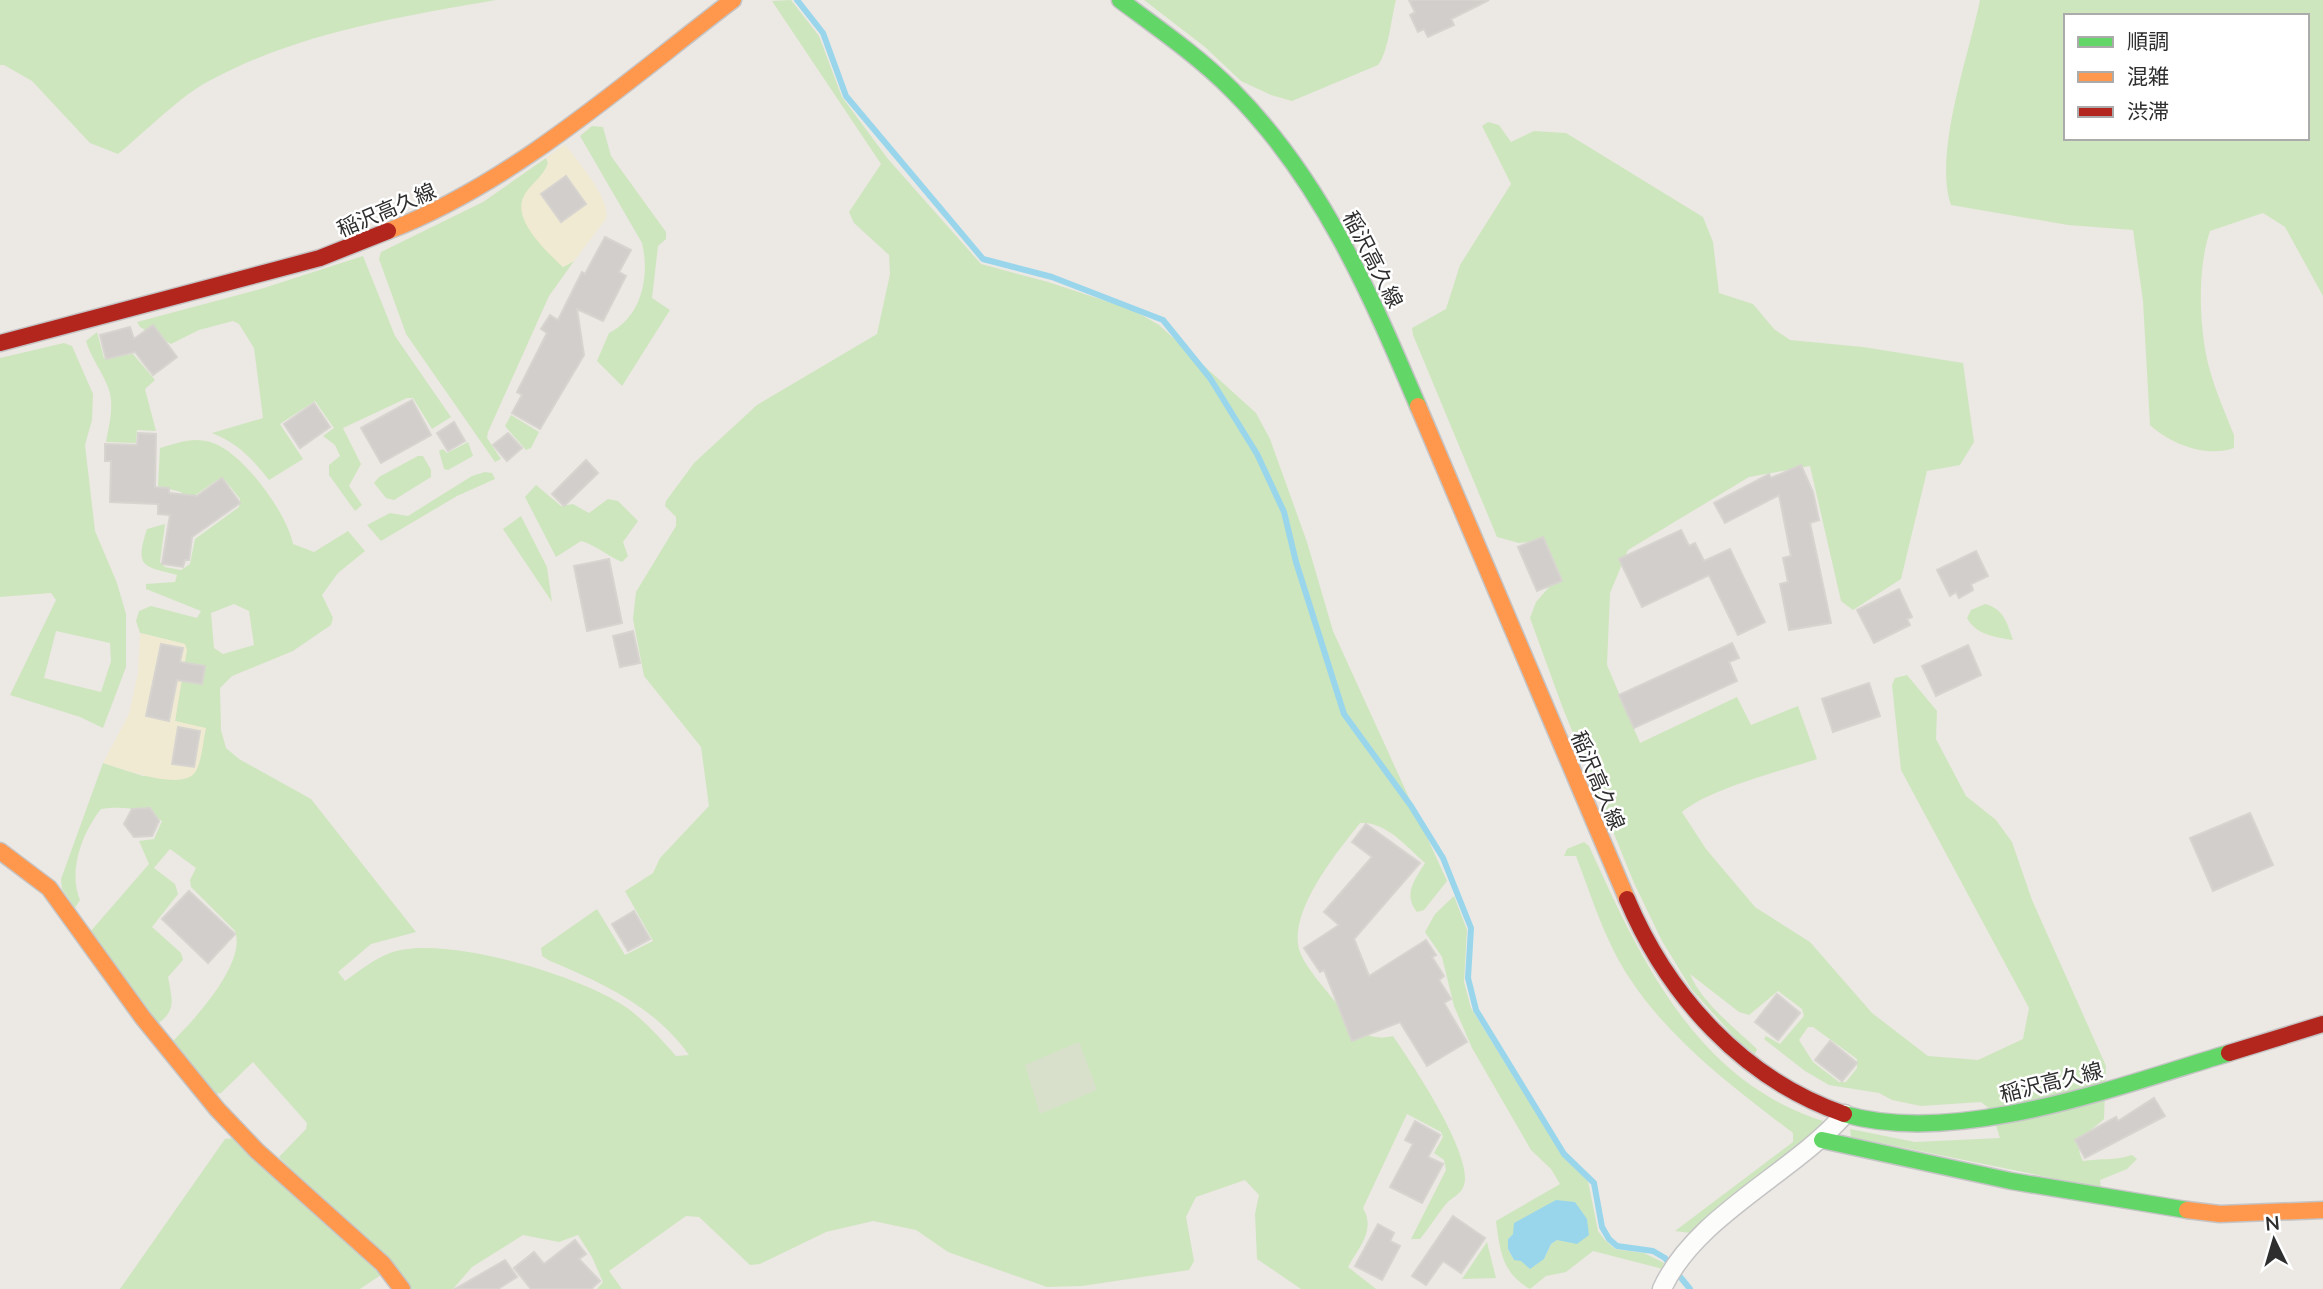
<svg xmlns="http://www.w3.org/2000/svg" width="2323" height="1289" viewBox="0 0 2323 1289" font-family="Lato,'Noto Sans JP',sans-serif">
<rect width="100%" height="100%" fill="#ece8e4"/>
<!-- green -->
<g fill="#cee6be" fill-rule="evenodd">
<path d="M0 0H496C398 17 298 33 209 81 180 96 144 133 118 154L90 143 32 81 4 65H0Z"/>
<path d="M791 0 819 36 842 97 888 159 981 264 1048 282 1133 310 1159 325 1256 413 1270 439 1307 542 1333 631 1447 881 1424 910 1417 912C1403 894 1414 881 1425 863 1407 847 1386 821 1360 823 1338 851 1286 913 1300 952 1306 969 1330 994 1341 1009 1355 1029 1367 1042 1393 1036 1411 1062 1474 1156 1464 1185 1461 1195 1452 1197 1446 1204 1437 1215 1429 1228 1420 1239H1411L1446 1170 1444 1160 1434 1153 1443 1137 1441 1132 1407 1114 1363 1208C1376 1230 1359 1247 1348 1267L1376 1289H1301L1257 1259 1255 1214 1259 1195 1245 1180 1196 1197 1186 1217 1194 1261 1189 1270 1082 1286 1047 1287 948 1252 916 1230 873 1221 826 1232 760 1264 750 1265 699 1217 686 1216 609 1271 622 1289H597L603 1282 592 1257 578 1235 559 1242 523 1235 472 1267 453 1289H407L279 1157 306 1129 307 1123 253 1062 221 1093 216 1094 172 1042C194 1020 247 963 235 931L191 887 190 880 196 868 170 849 154 868 175 884 178 894 152 927 181 953 183 960 168 977C172 999 177 1011 157 1024L90 932 149 864 139 841 154 839 162 821C142 808 124 806 101 809 82 833 68 871 80 900L75 908 62 889 61 879 103 763 143 776H191L205 729 175 721 185 644 140 633 136 621 139 611 151 606 197 618 201 611 146 589V584L175 582 177 575C144 566 134 569 147 529L165 524 160 562 165 567 181 570 190 564 195 539 239 507 240 499 225 480H217L187 501 181 492 158 486 160 448C178 443 194 436 213 443 243 453 287 513 293 544L314 552 348 531 365 551 338 573 322 595 333 618 331 625 293 651 232 676 220 688 221 730 226 748 239 759 311 799 416 932 371 944 338 972 345 981C359 971 374 959 390 953 443 933 587 977 630 1010 647 1023 662 1040 676 1056L689 1055C655 1007 603 983 550 961L542 956 541 948 597 909 625 955 653 941 625 891 653 873 660 858 709 806 701 747 644 676 633 619 636 592 676 526V517L665 506 666 501 694 463 757 405 877 334 890 274 889 255 854 223 849 212 881 164 772 1ZM234 604 249 611 254 645 223 654 214 648 211 613Z"/>
<path d="M1144 0H1396C1391 18 1389 51 1378 65L1292 101 1271 95 1241 81 1205 47Z"/>
<path d="M1980 0H2323V296L2285 227 2263 213 2210 231C2198 267 2199 316 2206 354 2211 381 2224 410 2234 435V448C2207 458 2170 444 2150 425L2143 301 2133 230 2068 225 1951 205C1933 154 1969 55 1980 0ZM2066 16H2307V138H2066Z"/>
<path d="M1488 122 1499 125 1511 142 1534 131 1566 133 1703 217 1713 242 1719 293 1753 304 1774 329 1790 340 1863 347 1963 363 1974 442 1960 465 1927 471 1901 579 1853 610 1841 601 1810 466 1749 477 1628 550 1610 593 1607 665 1640 743 1737 697 1751 725 1798 706 1817 759C1781 771 1709 789 1682 812L1706 849 1755 907 1810 942 1872 1013 1928 1056 1978 1060 2023 1039 2029 1008 1901 770 1892 685 1895 678 1907 675 1937 711 1936 739 1966 796 1996 820 2012 842 2032 900 2106 1066 2104 1119C2091 1131 2071 1141 2083 1161 2101 1158 2115 1161 2132 1155L2137 1159 2127 1169 2100 1180 2101 1188 1851 1137 1850 1129 1915 1142 2000 1138 1991 1110 1981 1102 1921 1106 1892 1100 1879 1093 1829 1085 1805 1071 1764 1039 1766 1036 1780 1044 1804 1016 1802 1009 1778 991 1749 1015 1739 1012 1690 974C1702 1003 1735 1028 1757 1049L1755 1054 1739 1042 1692 990 1662 941 1634 883 1562 706 1530 618 1536 602 1557 578 1541 541 1519 543 1497 537 1413 335 1412 328 1446 309 1460 265 1511 184 1482 126ZM1808 1027H1813L1857 1059V1068L1846 1082H1839L1813 1062 1799 1040Z"/>
<path d="M592 126 603 127 611 156 666 232V239L658 246 652 298 670 310 622 386 597 361 609 333C642 317 650 276 642 243L580 136Z"/>
<path d="M546 158 548 163 544 174 523 199 529 228 563 267 574 261 549 296 488 432 487 438 501 459 495 462 406 334 379 259 381 252 483 202Z"/>
<path d="M363 256 395 336 451 417 432 429 413 398H407L343 428 361 464 349 486 362 505 355 511 329 475V465L340 456 335 445 323 436 334 428 315 401 280 424 303 459 269 480C252 459 238 443 212 433L263 418 254 348 239 324 233 321 199 330 171 344 140 327 137 322 264 288Z"/>
<path d="M97 332 104 358 133 354 155 380 145 389 156 431 137 430 136 443 106 442C109 424 115 405 108 387 102 371 91 358 86 341Z"/>
<path d="M64 343 72 346 93 394 92 420 85 445 95 531 117 583 126 614V667L103 728 80 717 10 695 56 600 51 593 0 597V358ZM56 631 110 643 111 661 101 692 44 678Z"/>
<path d="M511 415 539 432 531 448 526 450 505 426Z"/>
<path d="M468 442 473 456 448 470 444 469 439 451 443 449 447 453Z"/>
<path d="M418 456H423L431 470V477L394 500 386 498 374 483 379 477Z"/>
<path d="M485 472 492 473 495 479 457 496 381 541 367 525 390 513 408 516 472 476Z"/>
<path d="M536 485 561 506 573 504 589 513 608 499 618 501 638 521 623 542 628 556 622 562C607 556 596 545 581 541L556 557 525 497Z"/>
<path d="M521 516 547 567 552 602 503 529Z"/>
<path d="M1985 604C2004 609 2007 623 2013 640 1995 637 1976 635 1967 618L1971 610Z"/>
<path d="M1584 842 1589 846C1641 960 1696 1082 1826 1122L1798 1150 1690 1233 1675 1231 1793 1142V1133C1735 1089 1670 1040 1630 979 1605 941 1592 898 1576 856H1564L1567 849Z"/>
<path d="M1454 896 1467 930 1464 982 1471 1008 1564 1158 1588 1181 1598 1231 1604 1239 1615 1249 1644 1253 1664 1263 1663 1269 1593 1251 1566 1272 1546 1276 1530 1289C1502 1273 1500 1251 1496 1221L1560 1184 1551 1169 1531 1150 1472 1048 1454 1006 1442 957 1425 932 1435 914ZM1534 1214 1557 1240 1551 1244 1544 1259 1514 1260 1508 1249V1239Z"/>
<path d="M235 1138 381 1275 360 1289H120L225 1139Z"/>
<path d="M1487 1242 1496 1278 1462 1279Z"/>
</g>
<!-- sand -->
<g fill="#f0ead3" fill-rule="evenodd">
<path d="M565 144C577 161 612 200 606 219L574 261 563 267C548 253 513 221 523 198 529 184 543 178 548 163L546 158ZM566 176 586 204 561 222 541 194Z"/>
<path d="M140 633 185 644 187 650 175 721 206 728C203 741 202 760 196 771 183 793 121 768 103 763L129 714 138 673ZM161 644 183 649 168 720 146 716ZM178 727 200 731 194 767 172 764Z"/>
</g>
<!-- cemetery -->
<path fill="#d8e0cc" d="M1079 1042 1097 1090 1040 1114 1025 1065Z"/>
<!-- water -->
<path fill="#99d6ec" d="M1556 1200 1575 1202 1587 1219 1589 1235 1577 1244 1557 1240 1551 1244 1544 1259 1530 1269 1521 1261 1514 1260 1508 1249V1239L1513 1234 1514 1223Z"/>
<g fill="none" stroke-linecap="round" stroke-linejoin="round">
<!-- stream -->
<path stroke="#99d6ec" stroke-width="6" d="M797 0 823 33 846 96 983 259 1052 277 1163 320 1210 378 1257 454 1284 512 1296 562 1344 714 1411 806 1443 858 1471 928 1468 978 1476 1010 1564 1154 1594 1183 1602 1227 1609 1239 1617 1246 1653 1251 1665 1258 1690 1289"/>
</g>
<!-- building -->
<g fill="#d1cecb" stroke="#d7d4d0" stroke-width="2">
<path d="M1409 0H1489L1451 19 1454 25 1428 37 1424 29 1418 32 1410 15 1415 12Z"/>
<path d="M566 176 586 204 561 222 541 194Z"/>
<path d="M605 237 631 250 619 272 626 276 603 321 577 309 584 355 540 429 512 413 522 395 517 392 547 333 541 329 550 315 558 320 582 272 585 274Z"/>
<path d="M153 325 177 357 153 375 135 352 106 359 100 335 130 327 134 339Z"/>
<path d="M412 400 431 435 381 463 361 428Z"/>
<path d="M314 403 330 427 300 448 284 424Z"/>
<path d="M454 422 465 441 448 451 437 433Z"/>
<path d="M138 433 156 434 155 487 169 488V493L197 496 222 478 240 503 192 537 189 560H185L183 567 162 564 170 515 158 514V504L110 502 111 461H105V444L137 445Z"/>
<path d="M508 433 522 448 507 461 493 445Z"/>
<path d="M586 460 598 473 564 506 552 494Z"/>
<path d="M1801 465 1813 492 1819 520 1810 523 1831 623 1789 630 1780 584 1788 582 1783 558 1791 556 1779 495 1725 523 1714 503 1769 474 1771 478Z"/>
<path d="M1681 530 1689 546 1695 543 1704 561 1730 549 1765 622 1738 635 1709 575 1642 607 1619 559Z"/>
<path d="M1543 537 1562 581 1537 591 1518 547Z"/>
<path d="M1976 551 1988 576 1971 584 1973 590 1959 598 1956 592 1950 596 1937 570Z"/>
<path d="M609 559 622 623 587 631 574 566Z"/>
<path d="M1899 589 1912 617 1907 619 1910 625 1874 643 1857 610Z"/>
<path d="M633 631 640 663 620 667 613 636Z"/>
<path d="M1732 643 1739 658 1729 662 1737 681 1634 728 1619 695Z"/>
<path d="M161 644 183 648 180 662 205 666 202 684 177 680 169 721 146 716Z"/>
<path d="M1968 645 1981 675 1936 696 1922 666Z"/>
<path d="M1869 683 1880 716 1833 732 1822 699Z"/>
<path d="M178 727 200 731 194 767 172 764Z"/>
<path d="M150 808 159 821 152 836 134 837 124 824 132 809Z"/>
<path d="M2250 813 2273 865 2213 891 2190 838Z"/>
<path d="M1366 824 1420 863 1354 939 1369 976 1426 940 1436 955 1432 957 1444 976 1439 980 1451 999 1444 1003 1467 1042 1427 1066 1400 1022 1352 1041 1324 970 1320 972 1304 948 1339 925 1324 912 1372 857 1352 842Z"/>
<path d="M189 891 235 934 208 963 162 919Z"/>
<path d="M634 911 650 939 628 951 612 924Z"/>
<path d="M1777 994 1800 1013 1778 1040 1755 1022Z"/>
<path d="M1830 1041 1857 1063 1842 1081 1815 1060Z"/>
<path d="M2154 1098 2165 1116 2085 1158 2075 1140 2116 1117 2118 1121Z"/>
<path d="M1415 1121 1440 1135 1428 1157 1443 1164 1422 1203 1390 1187 1413 1144 1405 1140Z"/>
<path d="M1453 1216 1485 1238 1461 1273 1443 1261 1426 1285 1412 1276Z"/>
<path d="M1378 1224 1394 1233 1390 1241 1400 1246 1382 1280 1355 1266Z"/>
<path d="M575 1240 586 1254 579 1259 600 1281 591 1289H531L514 1268 534 1252 544 1264Z"/>
<path d="M505 1260 517 1277 498 1289H455Z"/>
</g>
<g fill="none" stroke-linecap="round" stroke-linejoin="round">
<!-- street casing -->
<g stroke="#c5c4c5" stroke-width="21">
<path id="street" d="M1662 1289C1695 1216 1792 1174 1845 1114"/>
</g>
<!-- fast casing -->
<g stroke="#c5c4c5" stroke-width="19">
<g id="fast">
<path d="M1120 0C1159 29 1198 56 1232 90 1321 179 1370 293 1418 406"/>
<path d="M1844 1114C1957 1147 2119 1086 2229 1053"/>
<path d="M1822 1140 2011 1181 2187 1210"/>
</g>
</g>
<!-- slow casing -->
<g stroke="#c5c4c5" stroke-width="19">
<g id="slow">
<path d="M388 231C515 182 625 82 733 0"/>
<path d="M1418 406 1627 899"/>
<path d="M0 851 49 888 143 1018 217 1109 257 1151 383 1264 402 1289"/>
<path d="M2187 1210 2220 1214 2323 1210"/>
</g>
</g>
<!-- jam casing -->
<g stroke="#c5c4c5" stroke-width="19">
<g id="jam">
<path d="M0 343 320 258 388 231"/>
<path d="M1627 899C1668 996 1743 1079 1844 1114"/>
<path d="M2229 1053 2323 1024"/>
</g>
</g>
<!-- street -->
<use href="#street" stroke="#fcfcfb" stroke-width="18"/>
<!-- fast -->
<use href="#fast" stroke="#63d668" stroke-width="16"/>
<!-- slow -->
<use href="#slow" stroke="#ff974d" stroke-width="16"/>
<!-- jam -->
<use href="#jam" stroke="#b3261e" stroke-width="16"/>
</g>
<g text-anchor="middle" dominant-baseline="central" stroke-width="5" stroke-linejoin="round" paint-order="stroke">
<!-- street labels -->
<g font-size="21" fill="#2e2e2e" stroke="#fff">
<text transform="translate(386 209) rotate(-23)">稲沢高久線</text>
<text transform="translate(1374 259) rotate(63)">稲沢高久線</text>
<text transform="translate(1599 780) rotate(67)">稲沢高久線</text>
<text transform="translate(2051 1081) rotate(-14)">稲沢高久線</text>
</g>
</g>
<!-- legend -->
<rect x="2064" y="14" width="245" height="126" fill="#ffffff" stroke="#ababab" stroke-width="2"/>
<rect x="2078" y="37" width="35" height="10" fill="#63d668" stroke="#ababab" stroke-width="2"/>
<text x="2127" y="49" font-size="21" fill="#2e2e2e">順調</text>
<rect x="2078" y="72" width="35" height="10" fill="#ff974d" stroke="#ababab" stroke-width="2"/>
<text x="2127" y="84" font-size="21" fill="#2e2e2e">混雑</text>
<rect x="2078" y="107" width="35" height="10" fill="#b3261e" stroke="#ababab" stroke-width="2"/>
<text x="2127" y="119" font-size="21" fill="#2e2e2e">渋滞</text>
<!-- north arrow -->
<g transform="translate(2274 1240) rotate(355)" stroke="#ffffff" stroke-width="5" paint-order="stroke">
<path d="M0-5L12 26L0 18L-12 26Z" fill="#2e2e2e"/>
<text y="-10" font-size="19" font-weight="bold" text-anchor="middle" fill="#2e2e2e">N</text>
</g>
</svg>
